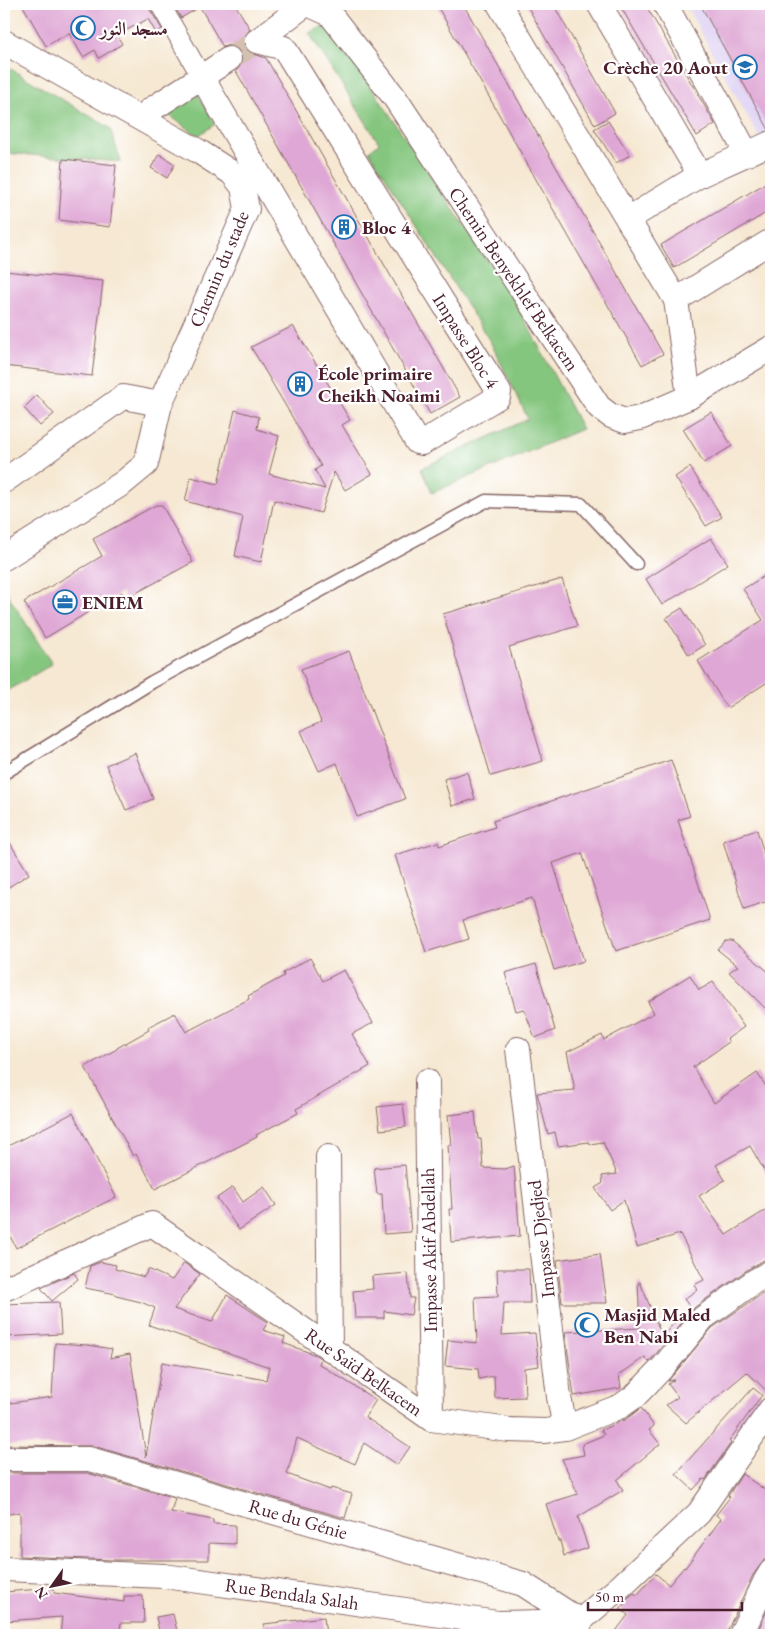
<svg xmlns="http://www.w3.org/2000/svg" width="775" height="1639" viewBox="0 0 775 1639" font-family="'EB Garamond',Amiri,serif">
<rect width="100%" height="100%" fill="#fff"/>
<filter id="ink" filterUnits="userSpaceOnUse"><feTurbulence type="fractalNoise" baseFrequency=".02" numOctaves="2"/><feDisplacementMap in="SourceGraphic" scale="10" xChannelSelector="R" yChannelSelector="G"/><feConvolveMatrix kernelMatrix="1 2 1 2 8 2 1 2 1" color-interpolation-filters="sRGB"/></filter>
<filter id="wash" filterUnits="userSpaceOnUse"><feTurbulence type="fractalNoise" baseFrequency=".0096" numOctaves="4" result="noise"/><feDisplacementMap in="SourceGraphic" scale="20" xChannelSelector="R" yChannelSelector="G"/><feGaussianBlur stdDeviation="1.12" result="paint"/><feColorMatrix in="noise" values="0 0 0 0 0 0 0 0 0 0 0 0 0 0 0 0 0 1.4 0 .05"/><feComposite in="paint" operator="in"/></filter>
<g filter="url(#wash)">
<rect width="100%" height="100%" fill="#f6e8d2"/>
<!-- built -->
<path fill="#e0d4f4" d="M685 4H771V130L759 137Z"/>
<!-- green -->
<g fill="#85c67f" stroke="#687255">
<path d="M329 24 516 303 582 429 432 493 422 468 528 419 491 343 369 151 379 143 309 33Z"/>
<path d="M4 65 110 128 121 162 4 153Z"/>
<path d="M195 89 215 124 198 136 162 110Z"/>
<path d="M4 589 52 664 4 693Z"/>
</g>
<g id="blocks">
<!-- building -->
<g fill="#dfa7d5">
<path d="M22 4H149L150 10 162 29 156 33 148 19 117 35 122 44 99 58 95 50 83 57 69 33 46 46Z"/>
<path d="M173 4H235L250 29 244 38V44L246 49 251 53 266 58 460 397 430 414 236 71 241 65 243 58 241 52 235 47 229 45 223 47 200 7 181 18Z"/>
<path d="M436 4H463L663 354 642 365Z"/>
<path d="M526 4H553L615 113 595 125Z"/>
<path d="M619 4H645L715 124 697 136Z"/>
<path d="M700 4H762L771 20V129L769 130Z"/>
<path d="M608 121 630 155 616 163 594 129Z"/>
<path d="M159 154 175 164 167 178 151 168Z"/>
<path d="M63 159 116 165 110 227 59 220Z"/>
<path d="M771 180V210L674 268 661 245Z"/>
<path d="M4 271 103 281 92 376 4 366Z"/>
<path d="M293 326 350 420 342 425 372 474 345 490 334 472 321 513 274 500 261 562 235 556 243 517 185 501 191 477 218 484 235 410 259 417 257 429 279 436 269 474 325 489 315 470 321 466 251 347Z"/>
<path d="M37 395 54 414 40 426 24 408Z"/>
<path d="M711 412 732 446 704 463 683 429Z"/>
<path d="M690 467 722 517 706 526 675 477Z"/>
<path d="M156 505H162L193 562 125 599 122 592 45 638 24 602 102 556 93 539Z"/>
<path d="M711 538 728 564 662 605 646 579Z"/>
<path d="M771 572V680L727 708 698 661 763 620 743 589Z"/>
<path d="M562 579 577 626 509 647 543 761 491 776 443 614Z"/>
<path d="M682 608 705 645 689 655 666 618Z"/>
<path d="M349 651 405 799 357 817 337 763 319 771 301 731 321 722 301 669Z"/>
<path d="M135 753 153 799 126 810 106 765Z"/>
<path d="M671 760 690 816 678 820 710 920 616 951 582 853 553 863 584 961 554 970 532 898 463 920 469 939 426 952 395 855 438 842 439 846 495 827 493 821Z"/>
<path d="M467 772 475 799 452 806 444 779Z"/>
<path d="M757 830 771 877V900L744 909 723 841Z"/>
<path d="M4 833 29 874 4 890Z"/>
<path d="M726 941H732L771 974V1014L729 972 738 966 718 950Z"/>
<path d="M310 958 323 981 344 970 373 1023 352 1034 370 1066 296 1109 298 1113 256 1135 257 1137 155 1189 136 1154 133 1156 85 1067 117 1049V1048L149 1030 148 1027 175 1013 186 1032 249 999 248 996 284 976 283 973Z"/>
<path d="M536 964 555 1030 535 1038 524 1009 516 1011 505 973Z"/>
<path d="M690 975 699 990 713 982 744 1027 727 1039 729 1042 693 1067 714 1103 757 1073 771 1094V1182L750 1146 716 1165 725 1180 699 1196 726 1235 771 1207V1258L764 1260 747 1270 695 1307 649 1362 645 1357 619 1375 621 1388 574 1396 565 1332 640 1328 638 1283 640 1282 662 1336 690 1307 684 1299 697 1290 694 1285 704 1280 680 1234 637 1247 624 1200 610 1210 595 1188 603 1183 602 1176 617 1174 603 1142 590 1144 589 1142 558 1146 555 1132 548 1134 537 1093 575 1090 567 1052 602 1035 604 1040 654 1013 648 1002Z"/>
<path d="M403 1104 406 1127 380 1130 377 1107Z"/>
<path d="M475 1112 478 1139H481L483 1168 505 1169 514 1166 520 1236 451 1242 449 1209H452L448 1145H451L448 1115Z"/>
<path d="M73 1113 116 1197 16 1248 4 1224V1148Z"/>
<path d="M405 1165 411 1232 384 1234 382 1194H377L374 1168Z"/>
<path d="M233 1187 243 1202 264 1187 276 1205 239 1230 217 1198Z"/>
<path d="M600 1254 607 1303H562L557 1260Z"/>
<path d="M101 1262 116 1265 115 1269 144 1277 148 1269 172 1280 184 1263 200 1274 174 1309 212 1322 227 1295 268 1322 263 1330 285 1337 283 1343 316 1355 321 1359 319 1364 376 1400 365 1417 410 1447 397 1465 364 1443 355 1464 297 1438 287 1474 330 1490 331 1488 352 1494 345 1518 93 1446 4 1445V1404L52 1397 55 1343 88 1345 112 1349 110 1358 130 1354 146 1457 162 1362 266 1380 269 1367 149 1325 155 1308 141 1302 116 1296V1294L85 1288 90 1266Z"/>
<path d="M497 1269H529L530 1303H504L502 1335 535 1333 539 1366 524 1368 525 1397 495 1398 494 1376 479 1379 478 1369 445 1366 448 1340 477 1343 475 1297 498 1296Z"/>
<path d="M74 1273 78 1279 52 1301 41 1288Z"/>
<path d="M408 1273 410 1298H414L411 1315 384 1311V1318H355L353 1291 373 1289 372 1276Z"/>
<path d="M771 1288V1395L747 1372 686 1423 666 1405 678 1397 668 1384 674 1380 668 1381 712 1328Z"/>
<path d="M59 1302 61 1334 4 1337V1304Z"/>
<path d="M753 1388 762 1395 729 1441 731 1443 705 1480 703 1479 693 1490 676 1474Z"/>
<path d="M641 1408 654 1426 649 1430 660 1444 617 1480 623 1490 578 1517 588 1548 564 1556 560 1541H558L546 1504 578 1494 562 1459 584 1455 582 1444 604 1435 601 1430 626 1419Z"/>
<path d="M4 1473H87L175 1498 171 1512 213 1520V1524L235 1525V1544L209 1543V1560H111L20 1556V1512L4 1515Z"/>
<path d="M742 1474 771 1494V1558L764 1560 753 1575 728 1629 727 1635H613L628 1615 620 1609 629 1597 634 1593 637 1595 656 1574 669 1585 684 1567 685 1568 721 1519 716 1515 730 1497 728 1496Z"/>
<path d="M53 1588 54 1593 124 1602V1596H143L144 1623H121L119 1635H60L62 1617 4 1621V1592Z"/>
<path d="M771 1602V1635H756Z"/>
<path d="M173 1614 178 1635H160L156 1617Z"/>
<path d="M324 1617 326 1635H265L264 1624Z"/>
</g>
</g>
</g>
<g filter="url(#ink)">
<use href="#blocks" fill-opacity="0" stroke="#866565" stroke-width="1"/>
<g fill="none" stroke-linecap="round" stroke-linejoin="round">
<!-- minor-tunnel -->
<path stroke="#d4c0b1" stroke-width="24" stroke-dasharray="24 12" stroke-linecap="butt" d="M229 59 257 41"/>
<!-- service casing -->
<g stroke="#866565" stroke-width="15">
<path id="service" d="M4 773 152 682 486 501 581 504 636 564"/>
</g>
<!-- pedestrian casing -->
<g stroke="#866565" stroke-width="21">
<path id="pedestrian" d="M160 4 201 76"/>
</g>
<!-- minor casing -->
<g stroke="#866565" stroke-width="26">
<g id="minor">
<path d="M308 4 330 14 395 98 599 407 611 416 625 421 640 418 689 397 771 348"/>
<path d="M499 4 676 300"/>
<path d="M599 4 700 175 628 219"/>
<path d="M665 4 747 154"/>
<path d="M257 41 306 4"/>
<path d="M4 42 198 151 232 173 243 187 247 209 160 404 146 464 123 483 4 558"/>
<path d="M201 76 417 442 422 443 498 397 499 392 284 48 257 41"/>
<path d="M146 121 149 111 229 59"/>
<path d="M700 175 771 143"/>
<path d="M689 397 676 300 771 241"/>
<path d="M4 481 123 397 160 404"/>
<path d="M518 1049 559 1397 565 1428"/>
<path d="M427 1081 431 1419"/>
<path d="M328 1157 330 1349"/>
<path d="M4 1289 152 1224 431 1419 509 1430 545 1431 565 1428 621 1406 635 1396 664 1366 703 1318 755 1281 771 1272"/>
<path d="M4 1459H89L523 1584 580 1621"/>
<path d="M4 1569 164 1576 498 1623 580 1621"/>
<path d="M578 1635 580 1621 622 1585 699 1513 771 1409"/>
<path d="M741 1635 765 1582 771 1572"/>
</g>
</g>
<!-- service -->
<use href="#service" stroke="#fff" stroke-width="12"/>
<!-- pedestrian -->
<use href="#pedestrian" stroke="#fff" stroke-width="19"/>
<!-- minor -->
<use href="#minor" stroke="#fff" stroke-width="24"/>
</g>
</g>
<!-- icons -->
<defs>
<g id="mosque-ring" transform="scale(1.25)"><circle r="9.5" fill="#fff" stroke="#1f6fb2" stroke-width="1.5"/><path d="M3.5-4.9A6 6 0 1 0 3.5 4.9A5 5 0 1 1 3.5-4.9Z" fill="#1f6fb2"/></g>
<g id="school-ring" transform="scale(1.25)"><circle r="9.5" fill="#fff" stroke="#1f6fb2" stroke-width="1.5"/><path d="M0-5L7-2L0 1L-7-2ZM-4 1L0 2.5L4 1V4Q0 6-4 4Z" fill="#1f6fb2"/></g>
<g id="building-ring" transform="scale(1.25)"><circle r="9.5" fill="#fff" stroke="#1f6fb2" stroke-width="1.5"/><path d="M-4-6H4V6H1V3H-1V6H-4ZM-2.5-4.3h1.7v1.8h-1.7ZM.8-4.3h1.7v1.8H.8ZM-2.5-1h1.7V.8h-1.7ZM.8-1h1.7V.8H.8Z" fill="#1f6fb2"/></g>
<g id="office-ring" transform="scale(1.25)"><circle r="9.5" fill="#fff" stroke="#1f6fb2" stroke-width="1.5"/><path d="M-6-3h4V-5.5h4V-3h4V5H-6ZM-1-4.5V-3h2v-1.5ZM-6 0V1H6V0Z" fill="#1f6fb2"/></g>
</defs>
<g fill-rule="evenodd">
<use href="#mosque-ring" x="83" y="28"/>
<use href="#school-ring" x="745" y="67"/>
<use href="#building-ring" x="344" y="227"/>
<use href="#building-ring" x="300" y="384"/>
<use href="#office-ring" x="65" y="602"/>
<use href="#mosque-ring" x="587" y="1325"/>
</g>
<g text-anchor="middle" dominant-baseline="central" stroke-width="4.5" stroke-linejoin="round" paint-order="stroke">
<!-- poi labels -->
<g font-size="19" font-weight="bold" fill="#4a1f2b" stroke="#fff" text-anchor="start">
<text x="100" y="28">مسجد النور</text>
<text x="728" y="67" text-anchor="end">Crèche 20 Aout</text>
<text x="362" y="227">Bloc 4</text>
<text x="318" y="373">École primaire<tspan x="318" dy="22">Cheikh Noaimi</tspan></text>
<text x="82" y="602">ENIEM</text>
<text x="604" y="1314">Masjid Maled<tspan x="604" dy="22">Ben Nabi</tspan></text>
</g>
<!-- street labels -->
<g font-size="19" fill="#4a1f2b" stroke="#fff">
<text transform="translate(219 269) rotate(-67)">Chemin du stade</text>
<text transform="translate(514 279) rotate(56)">Chemin Benyekhlef Belkacem</text>
<text transform="translate(466 341) rotate(58)">Impasse Bloc 4</text>
<text transform="translate(541 1239) rotate(-97)">Impasse Djedjed</text>
<text transform="translate(429 1250) rotate(-91)">Impasse Akif Abdellah</text>
<text transform="translate(364 1372) rotate(35)">Rue Saïd Belkacem</text>
<text transform="translate(298 1519) rotate(16)">Rue du Génie</text>
<text transform="translate(292 1594) rotate(8)">Rue Bendala Salah</text>
</g>
</g>
<!-- margin -->
<rect width="775" height="1639" fill="none" stroke="#fff" stroke-width="20"/>
<!-- north arrow -->
<g transform="translate(52 1586) rotate(237)" stroke="#ffffff" stroke-width="4" paint-order="stroke">
<path d="M0-4L9 19L0 12L-9 19Z" fill="#4a1f2b"/>
<text y="-8" font-size="14" font-weight="bold" text-anchor="middle" fill="#4a1f2b">N</text>
</g>
<!-- scale -->
<path d="M588 1602v8h154v-8" fill="none" stroke="#4a1f2b" stroke-width="2.5"/>
<text x="595" y="1602" font-size="15" fill="#4a1f2b" stroke="#ffffff" stroke-width="4" paint-order="stroke">50 m</text>
</svg>
